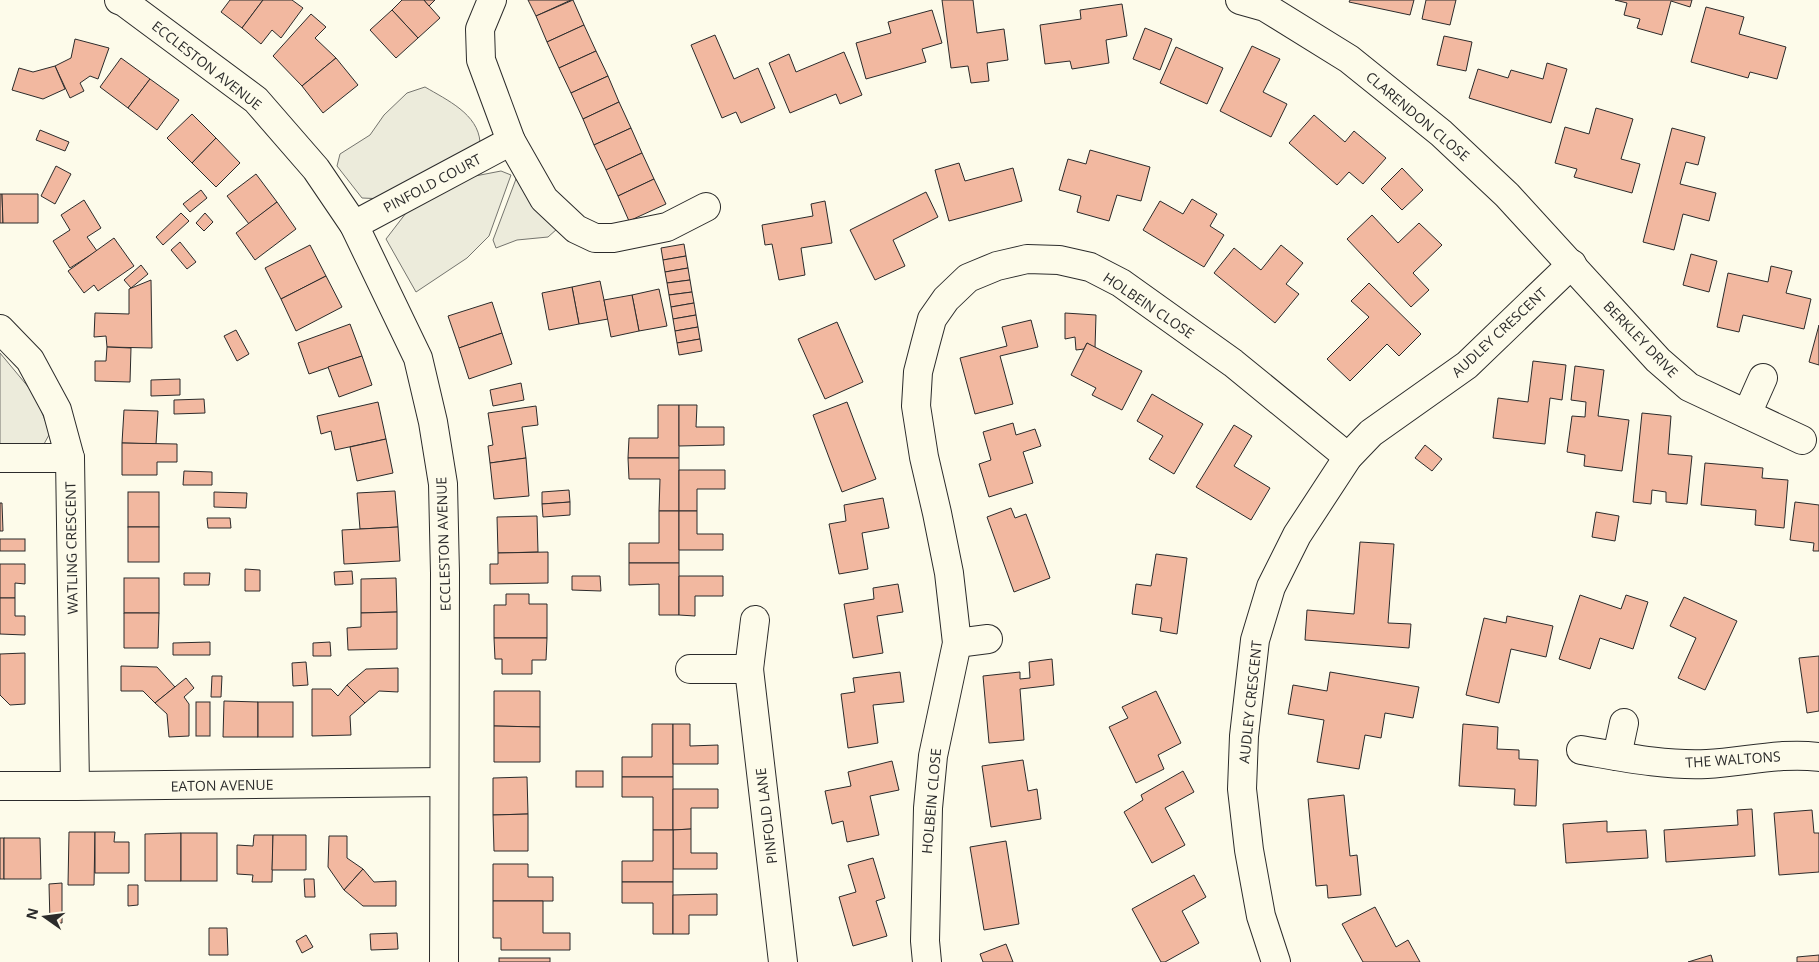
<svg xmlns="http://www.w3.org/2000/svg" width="1819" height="962" viewBox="0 0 1819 962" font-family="'Open Sans',sans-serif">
<rect width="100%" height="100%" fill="#fdfbea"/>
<!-- green -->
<g fill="#ecebdb" stroke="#74746e">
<path d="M425 87C447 100 478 114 480 142L385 199 362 198 337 166 340 154 370 135 384 115 407 93Z"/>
<path d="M501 171 511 175 489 236 467 258 416 292 386 239 406 213 470 177Z"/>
<path d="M516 179 557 229 548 237 517 240 496 248 493 240Z"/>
<path d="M0 353 35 395 50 433 44 444 0 445Z"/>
</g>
<!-- building -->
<g fill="#f2b8a0" stroke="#2b2b2b">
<path d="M230 0H263L242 28 221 12Z"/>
<path d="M263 0H292L303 8 281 38 272 30 261 44 242 28Z"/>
<path d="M402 0H424L440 18 418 38 392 10Z"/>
<path d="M424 0H435L429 6Z"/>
<path d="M528 0H571L536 16Z"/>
<path d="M573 0 584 25 547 42 536 16Z"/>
<path d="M942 0H973L977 33 1004 29 1008 60 987 63 989 81 971 83 968 66 951 68Z"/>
<path d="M1350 0H1414L1410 15 1349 2Z"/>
<path d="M1426 0H1456L1450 25 1422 19Z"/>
<path d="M1615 0H1692L1690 7 1671 1 1662 35 1637 28 1640 19 1624 15 1627 3Z"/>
<path d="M1122 4 1127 36 1106 40 1109 63 1072 69 1070 61 1045 64 1040 25 1081 19 1080 10Z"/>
<path d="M1706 7 1744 17 1739 34 1786 47 1777 79 1750 72 1748 78 1691 62Z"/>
<path d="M392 10 418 38 396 58 370 30Z"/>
<path d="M932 10 942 43 922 49 926 62 866 79 856 43 891 33 888 22Z"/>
<path d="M311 14 326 27 315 38 336 58 302 86 273 56Z"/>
<path d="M584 25 596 51 559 68 547 42Z"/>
<path d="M1145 28 1172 39 1160 70 1133 59Z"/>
<path d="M715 35 734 79 758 68 775 108 741 123 736 112 722 118 691 45Z"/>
<path d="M1444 36 1472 42 1466 71 1437 65Z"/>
<path d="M75 39 109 48 98 79 90 76 80 83 84 91 70 98 55 66 71 58Z"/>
<path d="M1252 46 1280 59 1263 92 1287 104 1271 137 1220 111Z"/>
<path d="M1176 47 1223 68 1207 104 1160 83Z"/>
<path d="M596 51 608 76 571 93 559 68Z"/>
<path d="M844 52 862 95 840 104 836 94 790 113 769 63 789 54 796 72Z"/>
<path d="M121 58 150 79 128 108 100 87Z"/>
<path d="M336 58 358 85 323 113 302 86Z"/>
<path d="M1547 63 1567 69 1551 123 1469 98 1478 69 1508 78 1511 70 1543 79Z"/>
<path d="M55 66 65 89 43 99 12 90 19 68 33 72Z"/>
<path d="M608 76 619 102 583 119 571 93Z"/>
<path d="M150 79 179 100 157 130 128 108Z"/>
<path d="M619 102 631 128 594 145 583 119Z"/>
<path d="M1596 108 1633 119 1621 159 1640 164 1632 193 1574 177 1577 169 1555 163 1565 127 1589 134Z"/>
<path d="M192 114 216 138 192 163 167 138Z"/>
<path d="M1314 115 1345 142 1354 131 1386 158 1363 184 1349 172 1337 185 1289 143Z"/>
<path d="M631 128 642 153 606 170 594 145Z"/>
<path d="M1672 128 1705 137 1698 165 1686 162 1680 184 1716 193 1709 221 1683 214 1674 250 1643 242Z"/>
<path d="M40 130 69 142 65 151 36 140Z"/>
<path d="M216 138 240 163 216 187 192 163Z"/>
<path d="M1090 150 1150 167 1141 201 1117 195 1109 221 1077 212 1081 196 1059 190 1068 159 1086 164Z"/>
<path d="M642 153 654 179 618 196 606 170Z"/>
<path d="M959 163 965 181 1013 168 1022 201 949 221 935 170Z"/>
<path d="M56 166 71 174 55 204 41 196Z"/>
<path d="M1402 168 1423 190 1402 210 1381 189Z"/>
<path d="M256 174 277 202 249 224 227 196Z"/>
<path d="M654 179 666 204 629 221 618 196Z"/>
<path d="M201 190 207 198 190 212 183 204Z"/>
<path d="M926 192 938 217 893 240 905 266 875 280 850 230Z"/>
<path d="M0 194H2L3 223H0Z"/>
<path d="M2 194H38V223H3Z"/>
<path d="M1192 199 1217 214 1210 226 1224 235 1204 267 1143 230 1160 201 1183 214Z"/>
<path d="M84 200 101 228 87 237 97 251 70 268 53 241 70 230 61 215Z"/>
<path d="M825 201 832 243 801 248 805 275 779 280 772 244 765 245 762 225 813 216 811 204Z"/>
<path d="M277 202 296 229 255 260 236 233Z"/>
<path d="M181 213 189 221 163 245 156 237Z"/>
<path d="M205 213 213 222 204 231 196 223Z"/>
<path d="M1372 215 1398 243 1419 223 1442 245 1413 273 1429 290 1411 307 1347 239Z"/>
<path d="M114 238 134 266 98 291 94 285 84 293 68 271Z"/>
<path d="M180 242 196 262 187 269 171 250Z"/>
<path d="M684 244 686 256 663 260 661 248Z"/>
<path d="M310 245 326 276 281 299 265 268Z"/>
<path d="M1281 245 1303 263 1286 284 1299 294 1275 323 1214 273 1234 248 1261 270Z"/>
<path d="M1691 254 1717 261 1709 292 1683 285Z"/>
<path d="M686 256 688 268 665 272 663 260Z"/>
<path d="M141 265 148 274 131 288 124 280Z"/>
<path d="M1771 266 1792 271 1786 293 1811 299 1804 329 1743 315 1739 332 1717 327 1728 273 1768 282Z"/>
<path d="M688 268 690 280 667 283 665 272Z"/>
<path d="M326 276 342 307 296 331 281 299Z"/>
<path d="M151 280 152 348 107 347 106 336 94 337 95 313 129 314V289Z"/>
<path d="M690 280 692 292 669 295 667 283Z"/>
<path d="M600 281 608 319 579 324 572 287Z"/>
<path d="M1369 283 1421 334 1399 356 1387 344 1350 381 1327 359 1369 317 1351 301Z"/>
<path d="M572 287 579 324 549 330 542 293Z"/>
<path d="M659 289 667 326 639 331 632 295Z"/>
<path d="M692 292 694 303 671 307 669 295Z"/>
<path d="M632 295 639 331 611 337 604 300Z"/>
<path d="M492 302 502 333 459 348 448 316Z"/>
<path d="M694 303 696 315 673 319 671 307Z"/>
<path d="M1065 313 1096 315 1095 348 1087 343 1084 349 1076 350 1075 337 1065 339Z"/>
<path d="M696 315 698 327 675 331 673 319Z"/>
<path d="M1031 320 1038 347 1000 356 1013 404 975 414 960 358 1007 346 1002 327Z"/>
<path d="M837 322 863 382 825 399 798 339Z"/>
<path d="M350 324 362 356 309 374 298 343Z"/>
<path d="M1819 325V365L1809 362Z"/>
<path d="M698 327 700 339 677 343 675 331Z"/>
<path d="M236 330 249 354 237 361 224 336Z"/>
<path d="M502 333 512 364 469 379 459 348Z"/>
<path d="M700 339 702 351 679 355 677 343Z"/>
<path d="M1087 343 1142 371 1122 410 1092 395 1096 388 1071 375Z"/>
<path d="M107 347 131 348 130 382 95 381V361H106Z"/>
<path d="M362 356 372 385 339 397 328 367Z"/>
<path d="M1533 361 1566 365 1562 400 1550 398 1545 444 1493 438 1498 398 1528 402Z"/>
<path d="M1575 366 1604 370 1598 416 1629 420 1622 471 1584 466 1585 455 1567 452 1572 416 1585 417 1586 402 1571 400Z"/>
<path d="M180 379V395L151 396V380Z"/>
<path d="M521 383 524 400 493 406 490 390Z"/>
<path d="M1152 394 1203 424 1174 474 1149 459 1163 436 1137 421Z"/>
<path d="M204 399 205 413 174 414V400Z"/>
<path d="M378 402 386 439 335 450 331 431 321 434 317 416Z"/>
<path d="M847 402 876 479 842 492 813 415Z"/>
<path d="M658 405H679V458H628L629 438H658Z"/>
<path d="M679 405H697L696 427H724V445L679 446Z"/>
<path d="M536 406 538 425 522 427 526 458 490 463 488 446 493 445 488 413Z"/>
<path d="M124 410 158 411 156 444 122 443Z"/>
<path d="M1642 413 1671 416 1668 454 1692 456 1687 504 1666 502V492L1652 490 1651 504 1633 502Z"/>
<path d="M1013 423 1016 435 1035 429 1041 446 1023 452 1033 483 989 497 979 464 991 460 983 432Z"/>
<path d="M1234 425 1252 436 1234 466 1270 488 1251 520 1196 487Z"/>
<path d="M386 439 393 473 357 481 350 447Z"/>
<path d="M122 443 177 444V462H157V475H122Z"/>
<path d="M1425 445 1442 459 1432 471 1415 458Z"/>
<path d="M526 458 529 496 494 499 490 463Z"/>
<path d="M628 458H679V511H659L660 479H629Z"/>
<path d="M1705 463 1763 468 1762 478 1788 480 1784 528 1755 525 1756 510 1701 505Z"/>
<path d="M679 470H725V489H697V511H679Z"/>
<path d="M184 471 212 472V485H183Z"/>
<path d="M569 490 570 502 542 504V492Z"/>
<path d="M395 491 398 527 360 529 357 493Z"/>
<rect x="128" y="492" width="31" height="35"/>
<path d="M214 492 247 493 246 508 214 507Z"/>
<path d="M883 498 889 528 862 533 868 569 839 574 829 524 846 521 844 505Z"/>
<path d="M570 502V515L543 517 542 504Z"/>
<path d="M1795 502 1819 505V551H1813L1814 543 1790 540Z"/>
<path d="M0 503H2L3 531H0Z"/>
<path d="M1011 508 1015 518 1026 514 1050 578 1014 592 987 517Z"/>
<path d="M659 511H679V563H629V543H659Z"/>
<path d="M679 511H697V534H723V550H679Z"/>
<path d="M1596 512 1619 516 1615 541 1592 537Z"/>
<path d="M537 516 538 552 498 553 497 517Z"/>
<path d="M207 518H230L231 528H208Z"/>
<rect x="128" y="527" width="31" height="35"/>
<path d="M398 527 400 561 344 564 342 530Z"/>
<rect x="0" y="539" width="25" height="12"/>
<path d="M1360 542 1394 544 1388 623 1411 624 1409 648 1305 640 1307 610 1354 614Z"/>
<path d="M548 552V583L490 584V564H498V553Z"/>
<path d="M1156 554 1187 558 1177 634 1160 631 1162 618 1132 614 1136 584 1151 586Z"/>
<path d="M629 563H679V615H659V584L629 585Z"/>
<path d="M0 564H25V584L15 583V598H0Z"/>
<path d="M245 569 260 570V591H245Z"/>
<path d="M352 571 353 584 335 585 334 572Z"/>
<path d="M184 573H210L209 585H184Z"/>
<path d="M572 576H600L601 591 572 590Z"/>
<path d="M679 576H723V596H695V616L679 615Z"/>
<rect x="124" y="578" width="35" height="35"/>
<path d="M396 578 397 612 361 613V579Z"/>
<path d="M898 584 903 612 877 616 883 653 853 658 844 604 874 599 873 588Z"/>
<path d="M506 594H529V604H547V638H494V605H506Z"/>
<path d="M1580 595 1621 609 1626 595 1648 602 1633 649 1600 638 1590 669 1559 659Z"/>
<path d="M1684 597 1737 621 1705 690 1678 678 1696 638 1670 626Z"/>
<path d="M0 598H15V616H25V635L0 634Z"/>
<path d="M397 612V649L348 650 347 628 361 627V613Z"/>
<path d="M124 613H159L158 648H124Z"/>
<path d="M1507 616 1553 626 1546 657 1511 649 1499 703 1466 695 1484 618 1506 623Z"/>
<path d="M494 638H547L546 660H532V674H502V659H495Z"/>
<path d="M210 642V655H173V643Z"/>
<path d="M330 642 331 656H313V643Z"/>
<path d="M25 653V704L10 705 0 695V654Z"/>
<path d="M1819 656V711L1807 713 1799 658Z"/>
<path d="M1052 659 1054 685 1020 689 1024 740 989 743 983 676 1020 672V679L1030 678 1029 662Z"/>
<path d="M306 662 308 685 293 686 292 663Z"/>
<path d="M121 666 157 667 175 687 155 703 143 691H121Z"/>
<path d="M398 668V692L379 691 365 703 347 685 366 669Z"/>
<path d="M900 672 904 702 873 705 878 743 848 748 841 694 855 692 853 678Z"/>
<path d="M1330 672 1419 687 1413 718 1385 713 1381 738 1365 735 1359 769 1317 762 1324 720 1288 714 1293 685 1327 691Z"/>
<path d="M212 676H222L221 697H211Z"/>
<path d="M186 678 194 688 184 697 189 704V736L169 737 167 714 155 703Z"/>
<path d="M347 685 365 703 350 716 351 735 312 736V689H331L338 696Z"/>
<path d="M494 691H540V727L494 726Z"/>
<path d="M1156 691 1181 743 1158 755 1164 769 1136 783 1109 727 1128 718 1122 707Z"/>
<path d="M224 701 258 702V737H223Z"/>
<rect x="196" y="702" width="14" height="34"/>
<rect x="258" y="702" width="35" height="35"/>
<path d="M652 724H673V777H622V757H652Z"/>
<path d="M673 724H690V746L718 745V764H673Z"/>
<path d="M1463 724 1498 727 1497 749 1519 750V759L1538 760 1536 806 1514 805 1515 789 1459 786Z"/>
<path d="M494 726 540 727V762H494Z"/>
<path d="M1023 760 1028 791 1037 789 1041 819 991 827 982 766Z"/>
<path d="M892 761 899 790 870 796 879 835 847 842 843 821 832 824 825 791 851 786 848 772Z"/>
<rect x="576" y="771" width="27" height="16"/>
<path d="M1183 771 1194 792 1165 808 1185 845 1152 863 1124 812 1143 800 1141 795Z"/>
<path d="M527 777 528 814 493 815V778Z"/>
<path d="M622 777H673V830H653V797H622Z"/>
<path d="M673 789H718V808H691V829L673 830Z"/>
<path d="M1344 795 1350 856 1357 855 1361 895 1328 898 1327 885 1316 886 1308 799Z"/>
<path d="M1752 809 1755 856 1666 862 1664 830 1738 825 1737 810Z"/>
<path d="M1812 810 1814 833H1819V872L1779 875 1774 813Z"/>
<path d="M528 814V851H494L493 815Z"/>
<path d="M1607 821V832L1646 830 1648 858 1566 863 1563 824Z"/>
<path d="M691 829V853H717V869H673V830Z"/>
<path d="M653 830H673V882H622V861H653Z"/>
<path d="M69 832H95L94 885H68Z"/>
<path d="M95 832H115L114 842H129V873H95Z"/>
<path d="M181 833V881H145V834Z"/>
<rect x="181" y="833" width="36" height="48"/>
<path d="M254 835H273L272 882H252L253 875 237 874V845L253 846Z"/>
<path d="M273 835H306V870H272Z"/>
<path d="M329 836H347V858L363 869 344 890 328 867Z"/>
<rect x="0" y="838" width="4" height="41"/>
<path d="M4 838H40L41 879H4Z"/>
<path d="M1006 841 1019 924 984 930 970 847Z"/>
<path d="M873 858 885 898 876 901 887 936 853 946 839 897 856 892 848 865Z"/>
<path d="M493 864H528V877H553V901H493Z"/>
<path d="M363 869 374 882 396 881V906H363L344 890Z"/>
<path d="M1194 875 1206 897 1182 911 1199 943 1165 962H1161L1132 909Z"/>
<path d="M304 879H314L315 897H305Z"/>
<path d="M622 882H673V934H653V903H622Z"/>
<path d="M62 883V923H50L49 884Z"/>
<path d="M128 885H138V905L128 906Z"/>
<path d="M717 894V915H689V934H673V895Z"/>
<path d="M493 901H543V933H570V950H501V938H493Z"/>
<path d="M1375 907 1396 947 1408 940 1420 962H1363L1342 924Z"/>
<path d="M209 928H227L228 955H209Z"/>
<path d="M397 933 398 949 371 950 370 934Z"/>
<path d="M306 935 313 947 302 953 296 941Z"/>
<path d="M1006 944 1013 962H983L980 954Z"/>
<path d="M1711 955 1713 962H1688Z"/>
<path d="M1819 955V962H1797V957Z"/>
<rect x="499" y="958" width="51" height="4"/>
</g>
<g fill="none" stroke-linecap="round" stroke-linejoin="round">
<!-- minor casing -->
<g stroke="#2b2b2b" stroke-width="30">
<g id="minor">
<path d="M119 0 124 2 256 100 316 169 354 225 418 358 433 422 443 484 445 573 444 962"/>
<path d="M1240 0 1265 7 1349 59 1441 133 1507 195 1658 360 1689 387 1802 440"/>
<path d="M511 141 544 199 576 229 595 238H613L667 227 706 207"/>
<path d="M354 225 511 141 481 60 480 29 492 0"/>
<path d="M0 329 30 360 57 410 70 458 75 786"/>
<path d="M1747 414 1763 378"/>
<path d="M0 458H70"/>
<path d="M957 643 988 639"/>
<path d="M690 669H749L783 962"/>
<path d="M749 669 755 620"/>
<path d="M1581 750C1622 757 1665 766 1707 764 1745 762 1782 752 1819 757"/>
<path d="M1617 756 1624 723"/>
<path d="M0 786H75L444 782"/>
<path d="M927 962 925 941 928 808 933 756 957 643 949 573 937 513 924 457 916 406 918 372 925 345 932 319 946 299 968 278 997 266 1027 259 1059 260 1090 267 1121 283 1233 363 1348 457"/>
<path d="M1276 962 1261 916 1249 850 1242 789 1244 736 1255 640 1271 587 1297 535 1348 457 1371 433 1467 365 1572 264"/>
</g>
</g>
<!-- minor -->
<use href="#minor" stroke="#fdfbea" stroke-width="28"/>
</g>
<g text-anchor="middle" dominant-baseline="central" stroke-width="4" stroke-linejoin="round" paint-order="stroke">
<!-- street labels -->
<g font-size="14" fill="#2b2b2b" stroke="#fdfbea">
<text transform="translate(207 65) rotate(38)">ECCLESTON AVENUE</text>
<text transform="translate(1418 116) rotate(40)">CLARENDON CLOSE</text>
<text transform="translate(432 183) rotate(-28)">PINFOLD COURT</text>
<text transform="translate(1149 305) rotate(34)">HOLBEIN CLOSE</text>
<text transform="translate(1499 332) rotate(-43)">AUDLEY CRESCENT</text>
<text transform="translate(1641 339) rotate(46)">BERKLEY DRIVE</text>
<text transform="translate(443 544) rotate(-92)">ECCLESTON AVENUE</text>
<text transform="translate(71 548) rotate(-91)">WATLING CRESCENT</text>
<text transform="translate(1250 702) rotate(-84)">AUDLEY CRESCENT</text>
<text transform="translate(1733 759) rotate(-4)">THE WALTONS</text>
<text transform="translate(222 785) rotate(-1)">EATON AVENUE</text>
<text transform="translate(931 801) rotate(-85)">HOLBEIN CLOSE</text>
<text transform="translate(766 816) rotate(-97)">PINFOLD LANE</text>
</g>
</g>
<!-- north arrow -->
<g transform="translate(45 917) rotate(284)" stroke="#fdfbea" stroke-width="4" paint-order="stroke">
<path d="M0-4L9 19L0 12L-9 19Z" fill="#2b2b2b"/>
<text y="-8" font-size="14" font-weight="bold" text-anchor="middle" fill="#2b2b2b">N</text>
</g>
</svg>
